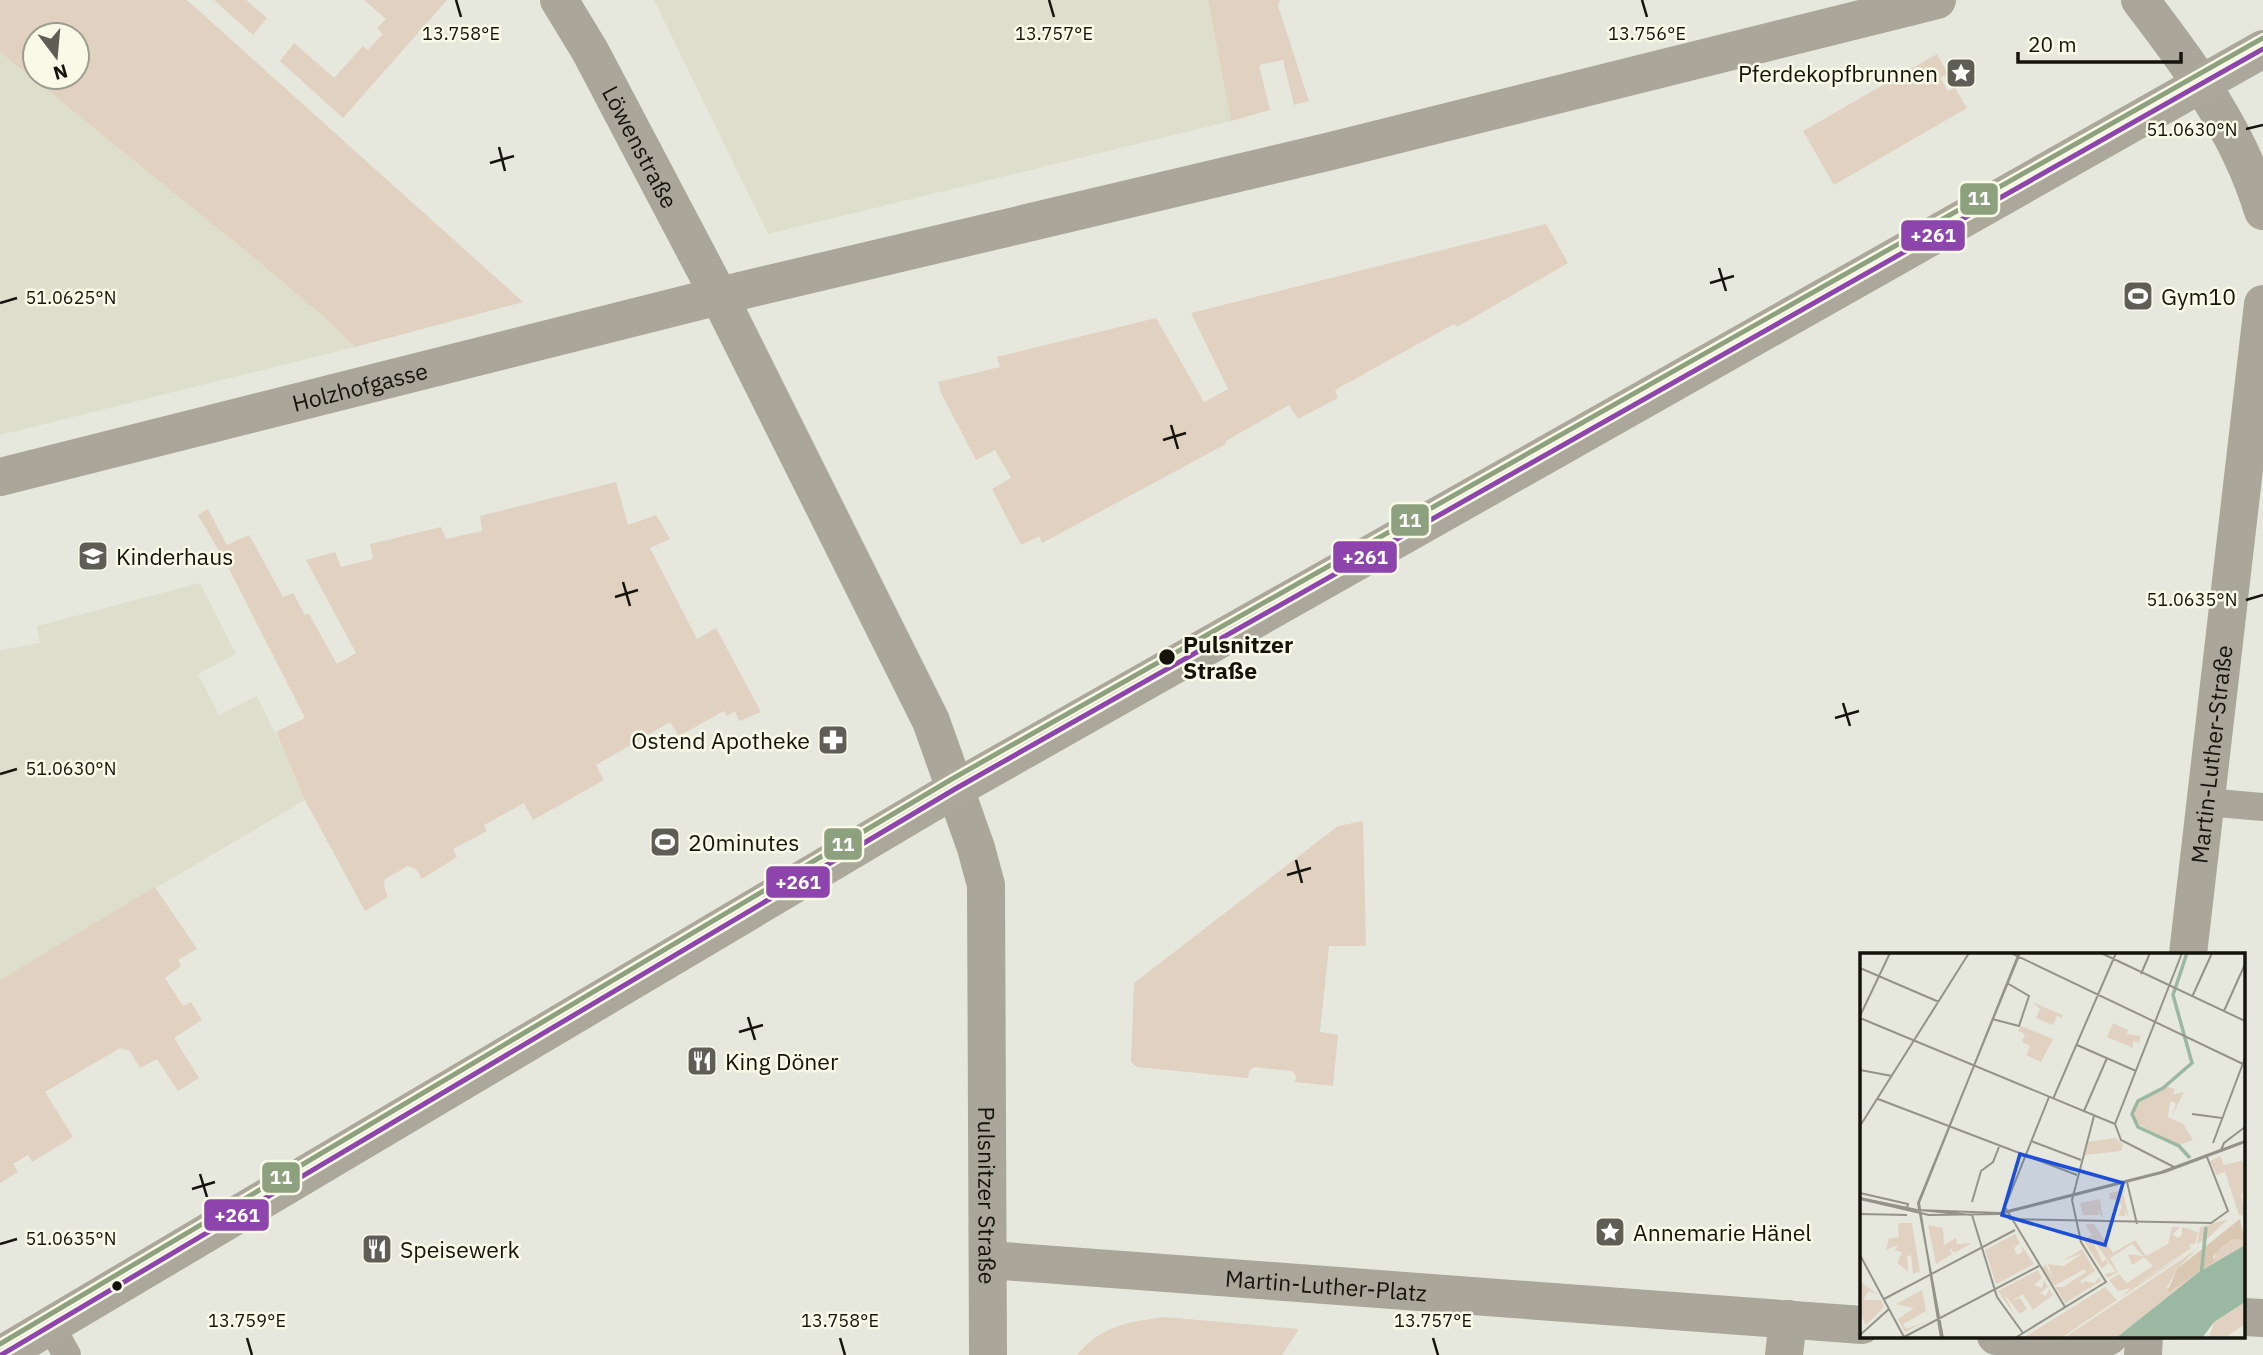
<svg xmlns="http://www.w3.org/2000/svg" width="2263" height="1355" viewBox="0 0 2263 1355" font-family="'IBM Plex Sans',sans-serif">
<rect width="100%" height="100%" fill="#e7e8dd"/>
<!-- built -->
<g fill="#dddecb">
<path d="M654 0H1208L1231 121 768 234Z"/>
<path d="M0 52 258 261 331 323 355 347 0 435Z"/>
<path d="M200 583 236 654 198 674 219 715 257 696 283 749 305 800 0 980V650L40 643 37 626Z"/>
</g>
<!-- green -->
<g fill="#e0d1c0" fill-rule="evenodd">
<path d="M0 0H187L523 302 355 347 331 323 258 261 0 52ZM35 35H77V77H35Z"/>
<path d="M214 0H246L267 18 253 35Z"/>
<path d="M364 0H447L343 118 280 61 294 43 334 78 363 46 368 50 383 34 377 28 386 19Z"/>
<path d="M1208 0H1280L1278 6 1309 101 1294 105 1283 60 1259 65 1270 110 1231 121Z"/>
<path d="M1937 54 1948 74 1940 78 1948 91 1955 88 1967 108 1834 185 1803 131Z"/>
<path d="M1546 224 1568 263 1457 327 1454 324 1335 390 1338 398 1298 419 1289 405 1226 441V444L1042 543 1039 536 1021 545 992 489 1011 478 995 450 976 460 941 393 938 382 1000 367 997 357 1156 318 1204 402 1228 389 1191 313Z"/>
<path d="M616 482 628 525 656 515 670 539 650 548 697 639 716 628 761 712 739 721 735 711 727 716 724 711 679 736 670 722 596 765 604 780 533 820 524 803 484 825 487 831 453 849 457 857 422 879 416 869 408 866 385 879 384 886 388 897 365 911 305 800 276 732 305 718 226 563 198 515 208 509 227 545 249 535 283 597 293 593 305 615 309 614 337 664 356 653 306 560 335 552 341 567 373 559 370 544 441 527 446 539 482 531 480 516Z"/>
<path d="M1363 821 1366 946H1329L1320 1032 1338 1035 1333 1086 1295 1082 1296 1076 1292 1071 1254 1067 1249 1071 1248 1078 1137 1067 1131 1062 1134 983 1338 826Z"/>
<path d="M155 887 197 949 178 960 181 966 165 978 183 1006 191 1002 202 1020 174 1038 199 1078 178 1091 157 1059 140 1068 130 1051 120 1048 45 1092 73 1137 32 1162 28 1155 13 1164 18 1172 0 1183V980Z"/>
<path d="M1165 1317 1299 1329 1282 1355H1077C1102 1325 1129 1322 1165 1317Z"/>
</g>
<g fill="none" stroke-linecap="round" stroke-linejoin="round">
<!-- service -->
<g stroke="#aaa699" stroke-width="28">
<path d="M2206 802 2263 807"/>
<path d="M50 1325 67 1355"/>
</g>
<!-- minor -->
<g stroke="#aaa699" stroke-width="38">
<path id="s1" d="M559 0 590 51 719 296 931 721 976 848 986 885 988 1355"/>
<path d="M2140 0C2190 65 2239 131 2263 211"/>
<path id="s2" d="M0 477 719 296 1331 151 1937 0"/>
<path id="s3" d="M2188 954 2263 304"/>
<path id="s4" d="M989 1260 1862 1325"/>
<path d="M2244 1317 2263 1318"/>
<path d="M1996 1336 2094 1344 2109 1336"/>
<path d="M1784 1355 1788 1319"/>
<path d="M2143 1355 2144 1336"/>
</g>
<!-- primary -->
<path stroke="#aba79a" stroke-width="38" d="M1 1355 955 789 2263 49"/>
<!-- bus-1 casing -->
<g stroke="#f8f9e6" stroke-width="10">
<path id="bus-1" d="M1 1355 955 789 2263 49"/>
</g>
<!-- bus-1 -->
<use href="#bus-1" stroke="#8e44ad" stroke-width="5"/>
<!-- tram-1 casing -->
<g stroke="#f8f9e6" stroke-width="10">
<path id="tram-1" d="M0 1344 952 779 2263 38"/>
</g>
<!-- tram-1 -->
<use href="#tram-1" stroke="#8ea17e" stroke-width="5"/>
</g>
<!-- ticks -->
<path fill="none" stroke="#14140d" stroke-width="2.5" d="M456 0 461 17M1049 0 1054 17M1642 0 1647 17M2246 129 2263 125M499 147 505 171M490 163 514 156M1719 268 1726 291M1710 283 1734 276M0 303 17 298M1171 425 1178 449M1163 440 1186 433M623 582 630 606M615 597 638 590M2246 600 2263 595M1843 703 1850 726M1835 718 1859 711M0 774 17 769M1296 860 1302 883M1287 875 1311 868M748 1017 755 1040M739 1032 763 1025M200 1174 207 1197M192 1189 215 1182M0 1244 17 1239M247 1338 252 1355M840 1338 845 1355M1433 1338 1438 1355"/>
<!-- icons -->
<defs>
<g id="sight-square" transform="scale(1.575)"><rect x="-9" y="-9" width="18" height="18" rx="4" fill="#5e5e56" stroke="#f8f9e6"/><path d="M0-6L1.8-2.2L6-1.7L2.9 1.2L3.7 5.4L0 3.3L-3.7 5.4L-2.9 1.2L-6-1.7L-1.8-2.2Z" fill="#fff"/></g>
<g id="stadium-square" transform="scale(1.575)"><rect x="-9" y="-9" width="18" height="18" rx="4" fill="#5e5e56" stroke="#f8f9e6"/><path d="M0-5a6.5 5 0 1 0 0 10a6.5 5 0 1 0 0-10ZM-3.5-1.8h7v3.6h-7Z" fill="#fff"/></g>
<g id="school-square" transform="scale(1.575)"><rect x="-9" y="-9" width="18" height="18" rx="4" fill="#5e5e56" stroke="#f8f9e6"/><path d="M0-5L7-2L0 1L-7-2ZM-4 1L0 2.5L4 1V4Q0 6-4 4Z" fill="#fff"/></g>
<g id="pharmacy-square" transform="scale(1.575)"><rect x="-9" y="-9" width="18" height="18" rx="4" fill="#5e5e56" stroke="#f8f9e6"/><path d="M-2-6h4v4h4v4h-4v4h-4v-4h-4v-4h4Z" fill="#fff"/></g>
<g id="restaurant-square" transform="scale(1.575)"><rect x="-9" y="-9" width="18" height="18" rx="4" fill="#5e5e56" stroke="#f8f9e6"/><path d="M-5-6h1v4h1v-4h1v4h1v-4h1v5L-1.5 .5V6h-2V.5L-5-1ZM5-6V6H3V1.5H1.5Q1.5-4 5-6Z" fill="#fff"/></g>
</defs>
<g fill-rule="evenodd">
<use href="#sight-square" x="1961" y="73"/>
<use href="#stadium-square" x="2138" y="296"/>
<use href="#school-square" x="93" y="556"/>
<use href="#pharmacy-square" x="833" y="740"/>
<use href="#stadium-square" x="665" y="842"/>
<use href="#restaurant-square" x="702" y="1061"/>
<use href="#sight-square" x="1610" y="1232"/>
<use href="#restaurant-square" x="377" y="1249"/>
</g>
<!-- markers -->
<g fill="#14140d" stroke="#f8f9e6" stroke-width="2.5">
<circle cx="1167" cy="657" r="9"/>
<circle cx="117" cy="1286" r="6"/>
</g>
<g text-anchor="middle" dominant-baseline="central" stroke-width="5" stroke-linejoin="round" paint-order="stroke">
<!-- poi labels -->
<g font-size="23" fill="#14140d" stroke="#f8f9e6" text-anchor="start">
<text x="1938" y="73" text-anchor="end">Pferdekopfbrunnen</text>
<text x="2161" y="296">Gym10</text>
<text x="116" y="556">Kinderhaus</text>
<text x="810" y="740" text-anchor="end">Ostend Apotheke</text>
<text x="688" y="842">20minutes</text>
<text x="725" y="1061">King Döner</text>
<text x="1633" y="1232">Annemarie Hänel</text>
<text x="400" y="1249">Speisewerk</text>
</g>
<!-- street labels -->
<g font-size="23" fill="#14140d" stroke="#f8f9e6">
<text stroke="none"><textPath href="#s1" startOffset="168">Löwenstraße</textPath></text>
<text stroke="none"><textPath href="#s2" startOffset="371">Holzhofgasse</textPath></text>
<text stroke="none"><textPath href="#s3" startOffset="201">Martin-Luther-Straße</textPath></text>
<text stroke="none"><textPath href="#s1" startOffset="1295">Pulsnitzer Straße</textPath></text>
<text stroke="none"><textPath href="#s4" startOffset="338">Martin-Luther-Platz</textPath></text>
</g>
<!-- stop labels -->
<g font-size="23" font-weight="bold" fill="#14140d" stroke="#f8f9e6" text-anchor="start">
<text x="1183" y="644">Pulsnitzer<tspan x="1183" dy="26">Straße</tspan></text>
</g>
</g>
<!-- overview -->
<g transform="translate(1860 953)">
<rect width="385" height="385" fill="#e7e8dd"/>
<path d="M172 49 203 62 202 65 193 61 197 63 193 72 176 65 180 56ZM253 70 268 77 267 81 281 83 279 90 273 88V95L247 84ZM161 73 193 86 181 109 166 102 170 93 162 89 165 81 158 78ZM307 134 315 136 313 141 324 139 312 163 316 150 310 148 308 164 323 171 333 187 319 192 274 169 275 152ZM255 185 263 191 261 198 225 202 228 189ZM360 203 364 212 381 208 385 212V239L381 241 385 263 379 262 365 219 356 222 350 208ZM264 237 263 240 269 265 265 258V263H258L262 253 258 247 249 246 250 240ZM240 246 243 266 238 257 239 262H223L220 250ZM368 266 347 286 337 291 340 274ZM38 270H52L60 318 53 321 51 302 47 303 48 318 37 310 42 299 35 297 38 292 26 297 29 285 39 284ZM225 271H234L253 300 275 287 286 303 308 291 312 274H320L313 281 317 285 322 282V274L338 279 335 291H329L331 295 276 332 333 296 260 345 271 335 258 338 249 327 259 321 267 330 293 313 284 304 272 312 268 301 283 303 272 291 250 305 258 319 247 325 245 321 256 319 231 284 243 310 246 306 248 310 242 316 223 287 232 282ZM68 272 83 275 84 292 96 285 97 291 112 290 94 300 89 294 92 301 76 311ZM155 281 160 290 154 295 157 302 163 299 161 292 174 311 136 331 125 297ZM373 286 385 287V292L339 319 256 385H204L337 296 317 316 306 336 354 308 356 299ZM222 296 235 318 220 328 223 332 224 328 235 330 239 324 241 328 205 350 195 334H203L226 319 225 316 194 333 182 315 186 312 193 326 188 311 204 313 223 300 202 308ZM178 317 182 325 174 332 182 335 184 327 188 334 180 340 186 343 189 336 193 342 173 357 163 341 152 348 160 345 167 356 160 361 143 340 156 364 138 338ZM0 328 18 342 9 338 3 347H21L24 354 6 372 0 361ZM245 334 257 347 201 385H163ZM62 337 66 358 43 371 46 376 67 368 45 379 38 366 54 355 36 351ZM385 349V371L365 385H349L354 369Z" fill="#e0d1c0"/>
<path d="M380 266 385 287 373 286 363 293 353 303 355 308 307 340 317 316Z" fill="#dac7b1"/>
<path d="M385 292V349L354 369 342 385H256L339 319Z" fill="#9ab8a2"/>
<path fill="none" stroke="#9ab8a2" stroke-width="3.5" d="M327 0 313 42 332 110 303 135 278 148 272 161 278 174 319 193 330 205M341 324 346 274M309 385 385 334"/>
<path fill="none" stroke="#93938a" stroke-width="2" d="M151 0 383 111M241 0 385 68M0 15 79 49M281 21 290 0M332 44 352 0M364 58 385 11M0 63 30 0M0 65 255 171M132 66 159 73 169 43 147 30M217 92 276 118M0 117 32 123M189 144 145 254 205 354M18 146 217 222M193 146 256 0M224 158 247 105M332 161 362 165M0 173 109 0M171 188 221 207M353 190 385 105M361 197 364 190 385 174M316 215 261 187 255 171 322 0M267 229 277 271M0 240 48 251 47 255M0 245 57 257 140 260 301 219 385 188M0 246 69 262 140 261 305 219 385 189M112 249 121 218 133 209 139 194M59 257 112 262M0 261 47 262M112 262 137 344 163 380M149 266 351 270 368 258 347 204M0 302 44 384M24 346 155 277M0 382 29 356M44 384 179 313M81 385 59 250 159 0M83 385 58 250 160 0M155 385 246 329 221 289 212 247 234 163"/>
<path fill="#1d4ed8" fill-opacity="0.15" stroke="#1d4ed8" stroke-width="3.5" d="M160 201 263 230 245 292 142 262Z"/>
<rect width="385" height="385" fill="none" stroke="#14140d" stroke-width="3.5"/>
</g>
<g font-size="18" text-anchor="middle" fill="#14140d" stroke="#f8f9e6" stroke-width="5" stroke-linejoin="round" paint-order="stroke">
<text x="461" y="40">13.758°E</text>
<text x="1054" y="40">13.757°E</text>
<text x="1647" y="40">13.756°E</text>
<text x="2192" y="136">51.0630°N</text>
<text x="71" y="304">51.0625°N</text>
<text x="2192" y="606">51.0635°N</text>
<text x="71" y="775">51.0630°N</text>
<text x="71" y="1245">51.0635°N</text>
<text x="247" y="1327">13.759°E</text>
<text x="840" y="1327">13.758°E</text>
<text x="1433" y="1327">13.757°E</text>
</g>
<g stroke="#f8f9e6" stroke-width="2.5">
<rect x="1959" y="182" width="40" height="34" rx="7" fill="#8ea17e"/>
<rect x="1900" y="219" width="66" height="33" rx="7" fill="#8e44ad"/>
<rect x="1390" y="503" width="40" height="34" rx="7" fill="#8ea17e"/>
<rect x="1332" y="540" width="66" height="34" rx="7" fill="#8e44ad"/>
<rect x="823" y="827" width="40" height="34" rx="7" fill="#8ea17e"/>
<rect x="765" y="865" width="66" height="34" rx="7" fill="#8e44ad"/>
<rect x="261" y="1161" width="40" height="33" rx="7" fill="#8ea17e"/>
<rect x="203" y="1198" width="67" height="34" rx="7" fill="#8e44ad"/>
</g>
<g font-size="19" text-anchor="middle" font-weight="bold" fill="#fff">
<text x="1979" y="205">11</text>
<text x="1933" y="242">+261</text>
<text x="1410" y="527">11</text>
<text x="1365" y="564">+261</text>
<text x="843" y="851">11</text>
<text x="798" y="889">+261</text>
<text x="281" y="1184">11</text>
<text x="237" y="1222">+261</text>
</g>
<!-- north arrow -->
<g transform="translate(56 56) rotate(164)"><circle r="33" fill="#f8f9e6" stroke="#9d9d8f" stroke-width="2"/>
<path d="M0-5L12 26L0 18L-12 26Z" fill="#5e5e56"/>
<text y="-10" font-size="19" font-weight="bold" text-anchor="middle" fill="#14140d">N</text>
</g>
<!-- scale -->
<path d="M2018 52v10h163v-10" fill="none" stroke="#14140d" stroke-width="3.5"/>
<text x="2028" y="52" font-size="21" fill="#14140d" stroke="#f8f9e6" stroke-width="5" paint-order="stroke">20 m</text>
</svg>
